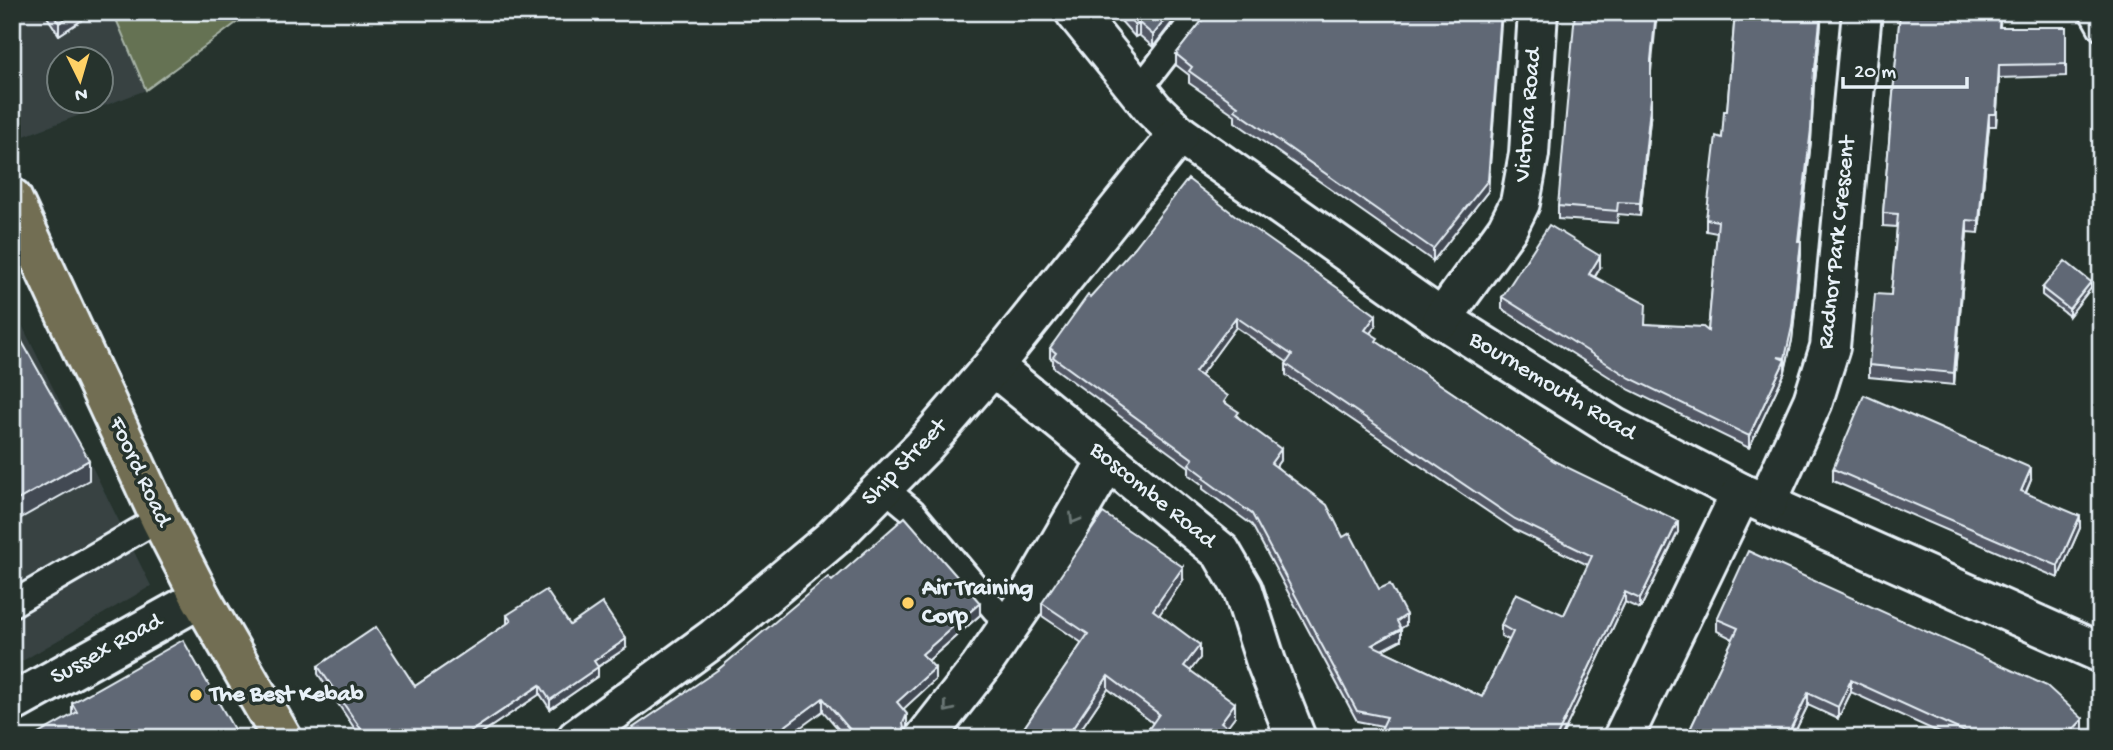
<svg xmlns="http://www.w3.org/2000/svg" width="2113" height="750" viewBox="0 0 2113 750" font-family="'Gochi Hand',sans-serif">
<rect width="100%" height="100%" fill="#26332d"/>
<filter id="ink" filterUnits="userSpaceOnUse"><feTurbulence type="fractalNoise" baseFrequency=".0143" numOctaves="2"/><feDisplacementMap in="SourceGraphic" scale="14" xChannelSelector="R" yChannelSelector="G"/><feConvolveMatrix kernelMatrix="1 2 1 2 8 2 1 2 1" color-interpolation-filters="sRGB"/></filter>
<g filter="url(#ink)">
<!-- built -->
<g fill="#374343" fill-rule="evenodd">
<path d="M12 12H114L146 90 24 136 12 144ZM60 60H102V102H60Z"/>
<path d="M12 305 151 586 12 667Z"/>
</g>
<!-- green -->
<path fill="#657253" stroke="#a6b2a6" stroke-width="2" d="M113 12H251L146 90Z"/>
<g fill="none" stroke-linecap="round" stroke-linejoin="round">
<!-- service casing -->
<g stroke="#e8f1f8" stroke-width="30">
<g id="service">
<path d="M2092 12 2101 28"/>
<path d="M1138 91 1199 12"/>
<path d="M883 487 912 511 995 610"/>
<path d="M12 604 160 518"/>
</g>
</g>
<!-- minor casing -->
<g stroke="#e8f1f8" stroke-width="44">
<g id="minor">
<path d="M1075 12 1153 109 1179 134 1442 319 1615 428 1741 493 2101 653"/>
<path d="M1442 319 1507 229 1520 203 1529 154 1538 12"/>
<path d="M993 366 1221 552 1243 590 1266 662 1296 738"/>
<path d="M1766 504 1813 401 1830 347 1862 12"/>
<path d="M12 703 201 598"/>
<path d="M577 738 714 638 833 538 923 447 993 366 1179 134"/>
<path d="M925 738 980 668 1024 604 1108 460"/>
<path d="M1623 738 1741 493"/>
</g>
</g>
<!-- primary casing -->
<g stroke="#e8f1f8" stroke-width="44">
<path id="primary" d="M12 198 160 518 201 598 282 738"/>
</g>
<!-- service -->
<use href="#service" stroke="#26332d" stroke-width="24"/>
<!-- minor -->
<use href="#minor" stroke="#26332d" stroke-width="38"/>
<!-- primary -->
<use href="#primary" stroke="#726e52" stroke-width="38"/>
</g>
<!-- wall -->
<g fill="#535965" stroke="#e8f1f8" stroke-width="2" fill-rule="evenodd">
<path d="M44 12H88V16L59 35Z"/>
<path d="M1113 12H1180L1153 47 1139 35 1135 37Z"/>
<path d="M1209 12H1502L1488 191 1433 261 1235 122V115L1189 83V75L1176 65V54Z"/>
<path d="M1735 12H1822L1818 56 1815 81H1814L1811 141 1800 241 1801 254 1792 340 1785 372 1749 448 1630 390 1502 309V297L1600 268 1595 277 1646 324 1708 331 1717 233 1706 231V219L1727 111Z"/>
<path d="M1900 12H2001L2000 27H2066V76L1999 78 1996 126H1989L1979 233 1967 232 1954 385 1869 377V365L1891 295 1897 227 1883 226V213Z"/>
<path d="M1651 72V110L1640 216 1618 214 1617 223 1558 219V206Z"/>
<path d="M2042 288H2091L2069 316 2042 295Z"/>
<path d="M1090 297 1376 325 1370 333 1378 343 1554 461 1678 532 1640 609 1625 602 1561 738 1382 726 1357 721 1252 525 1203 489V485L1189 475V467L1053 367V360L1050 358V348ZM1236 327 1287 362 1286 364V375L1515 530 1588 565 1564 615 1501 625V636L1509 640 1482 697 1382 650 1401 640V628L1406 625 1379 589 1343 537 1276 466 1281 459 1239 418 1228 405 1200 376Z"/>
<path d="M1833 469 2031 480 2026 493 2080 528 2058 578 1833 481Z"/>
<path d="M1183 580 1159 615 1200 658 1190 671 1235 716 1227 726 1243 738H1146V733L1153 723 1108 689 1075 738H1017L1082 643 1042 616V603Z"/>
<path d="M832 581 980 615 928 661 935 680 903 709 907 726 905 734 908 738H846L823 711 719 669Z"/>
<path d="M507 615 570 625 626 648 598 667V676L550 709 540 694 474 738H361L318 674V666L415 686 507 624Z"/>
<path d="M1717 619 2083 732 2077 738H1951L1851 692 1838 719 1808 705 1792 738H1686L1733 639 1717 631Z"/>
<path d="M72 703 239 738 72 715Z"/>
</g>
<!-- shaded-wall -->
<g fill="#434852" stroke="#e8f1f8" stroke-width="2">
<path d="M76 12H88V16L59 35V23Z"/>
<path d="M1171 12H1180L1153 47V35Z"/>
<path d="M1501 12 1488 191 1433 261V249Z"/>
<path d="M1656 12H1657L1651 72V110L1640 216V203Z"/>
<path d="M1821 12H1822L1818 56 1815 81V69Z"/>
<path d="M1139 23V35L1135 37V25Z"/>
<path d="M1999 65V78L1996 126V114Z"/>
<path d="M1814 81 1811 141 1798 253V241Z"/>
<path d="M1989 114V126L1979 233V221Z"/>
<path d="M1967 220V232L1954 385V373Z"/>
<path d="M1801 241V254L1792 340 1785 370V358Z"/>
<path d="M1600 256V268L1589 286V274Z"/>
<path d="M2091 282V288L2069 316V309Z"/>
<path d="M1376 315V325L1365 340V330Z"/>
<path d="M1236 317V327L1195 383V372Z"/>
<path d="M1785 360V372L1749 448V436Z"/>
<path d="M1281 449V459L1271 473V463Z"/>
<path d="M89 460V480L12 523V503Z"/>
<path d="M2031 468V480L2021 503V491Z"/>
<path d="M2080 516V528L2058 578V566Z"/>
<path d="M1678 521V532L1640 609V599Z"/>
<path d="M1183 567V580L1153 624V610Z"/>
<path d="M1625 592V602L1561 738H1556Z"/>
<path d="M980 603V615L922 666V654Z"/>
<path d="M1406 615V625L1397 631V621Z"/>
<path d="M1401 629V640L1372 655V645Z"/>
<path d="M626 639V648L594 669V661Z"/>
<path d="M1200 645V658L1184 679V666Z"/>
<path d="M598 667V676L550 709V700Z"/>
<path d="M935 668V680L897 715V702Z"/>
<path d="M1108 676V689L1075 738H1066Z"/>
<path d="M1851 680V692L1838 719V707Z"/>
<path d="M540 685V694L474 738H461Z"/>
<path d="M1808 693V705L1792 738H1787Z"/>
<path d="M823 698V711L786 738H769Z"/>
<path d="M1235 703V716L1221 735V722Z"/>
<path d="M907 714V726L903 736V723Z"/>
<path d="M2083 719V732L2077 738H2068V735Z"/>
</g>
<!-- building -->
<g fill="#606775" stroke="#e8f1f8" stroke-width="2" fill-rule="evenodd">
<path d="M52 12H76L59 23Z"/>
<path d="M1124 12H1171L1153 35 1139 23 1135 25Z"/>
<path d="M1209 12H1501L1488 180 1433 249 1235 110 1238 106 1189 71 1192 67 1176 54Z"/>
<path d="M1575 12H1656L1651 60V98L1640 203 1618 202 1617 211 1558 206Z"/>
<path d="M1735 12H1821L1815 69H1814L1811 129 1798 241H1801L1792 327 1785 358 1778 357 1785 360 1749 436 1630 378 1502 297 1549 225 1600 256 1589 274 1646 304 1645 324 1703 327 1708 331 1718 221 1706 219 1716 136 1722 138 1724 111H1727Z"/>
<path d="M1900 12H2000L1999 27H2066V64L1999 65 1996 114H1989L1979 221 1967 220 1954 373 1869 365 1875 294 1891 295 1898 214 1883 213Z"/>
<path d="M1188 179 1236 216 1376 315 1365 330 1378 338 1376 341 1554 461 1678 521 1640 599 1625 592 1556 738H1377L1387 717 1357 711 1252 514 1203 478 1205 476 1189 464 1193 459 1053 357 1056 353 1050 348 1088 295 1090 297 1135 247ZM1236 317 1292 355 1286 364 1515 519 1592 556 1564 615 1516 593 1501 625 1513 632 1482 697 1372 645 1401 629 1397 621 1406 615 1390 584 1379 589 1350 533 1343 537 1327 505 1271 463 1281 449 1236 416 1239 412 1224 402 1228 396 1195 372Z"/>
<path d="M2065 261 2091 282 2069 309 2042 288Z"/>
<path d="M12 324 89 460 12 503Z"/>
<path d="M1864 395 2031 468 2021 491 2080 516 2058 566 1833 469Z"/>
<path d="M1103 513 1183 567 1153 610 1200 645 1184 666 1235 703 1221 722 1243 738H1152L1146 733 1159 714 1108 676 1066 738H1017L1088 634 1042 603Z"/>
<path d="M905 517 980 603 922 654 935 668 897 702 907 714 903 723 905 734 908 738H857L823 698 769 738H618L719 669 828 577 832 581Z"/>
<path d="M1748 551 2047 686 2083 719 2068 735 2071 738H1978L1851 680 1838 707 1808 693 1787 736 1777 731 1774 738H1686L1738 628 1717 619Z"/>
<path d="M546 590 570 625 602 603 626 639 594 661 598 667 550 700 540 685 461 738H367L318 666 376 627 415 686 511 621 507 615Z"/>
<path d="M183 640 239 738H31L77 712 72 703Z"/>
<path d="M988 732 994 738H983Z"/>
</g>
<!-- one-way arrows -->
<defs><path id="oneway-chevron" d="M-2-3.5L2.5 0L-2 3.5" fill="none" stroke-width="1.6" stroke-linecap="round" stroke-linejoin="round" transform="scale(1.75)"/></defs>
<g stroke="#6a7674">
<use href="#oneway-chevron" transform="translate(1074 519) rotate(120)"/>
<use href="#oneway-chevron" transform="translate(948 708) rotate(129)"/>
</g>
</g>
<!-- markers -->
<g fill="#ffd166" stroke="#26332d" stroke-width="2.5">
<circle cx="908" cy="603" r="7"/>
<circle cx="196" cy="695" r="7"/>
</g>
<g text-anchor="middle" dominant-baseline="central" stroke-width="7" stroke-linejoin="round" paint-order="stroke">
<!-- street labels -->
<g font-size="24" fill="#e8f1f8" stroke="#26332d">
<text transform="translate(1529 115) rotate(-85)">Victoria Road</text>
<text transform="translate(1838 243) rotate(-84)">Radnor Park Crescent</text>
<text transform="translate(1552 387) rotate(31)">Bournemouth Road</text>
<text transform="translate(905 463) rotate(-46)">Ship Street</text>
<text transform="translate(139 472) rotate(65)">Foord Road</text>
<text transform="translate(1152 496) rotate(39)">Boscombe Road</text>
<text transform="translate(107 650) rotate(-29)">Sussex Road</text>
</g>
<!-- poi labels -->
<g font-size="24" font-weight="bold" fill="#e8f1f8" stroke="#26332d" text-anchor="start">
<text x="922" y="589">Air Training<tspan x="922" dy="28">Corp</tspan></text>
<text x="210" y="695">The Best Kebab</text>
</g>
</g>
<!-- margin -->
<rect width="2113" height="750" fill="none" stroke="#26332d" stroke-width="42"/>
<rect x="21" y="21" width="2071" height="708" fill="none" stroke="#e8f1f8" stroke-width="2.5" filter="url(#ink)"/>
<!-- north arrow -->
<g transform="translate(80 80) rotate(175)"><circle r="33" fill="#26332d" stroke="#747f7e" stroke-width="2"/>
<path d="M0-5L12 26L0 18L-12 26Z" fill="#ffd166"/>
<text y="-10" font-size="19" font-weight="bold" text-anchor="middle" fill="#e8f1f8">N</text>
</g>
<!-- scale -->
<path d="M1843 77v10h124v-10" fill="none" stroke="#e8f1f8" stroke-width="3.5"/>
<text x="1854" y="77" font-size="21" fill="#e8f1f8" stroke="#26332d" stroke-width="5" paint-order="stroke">20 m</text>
</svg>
